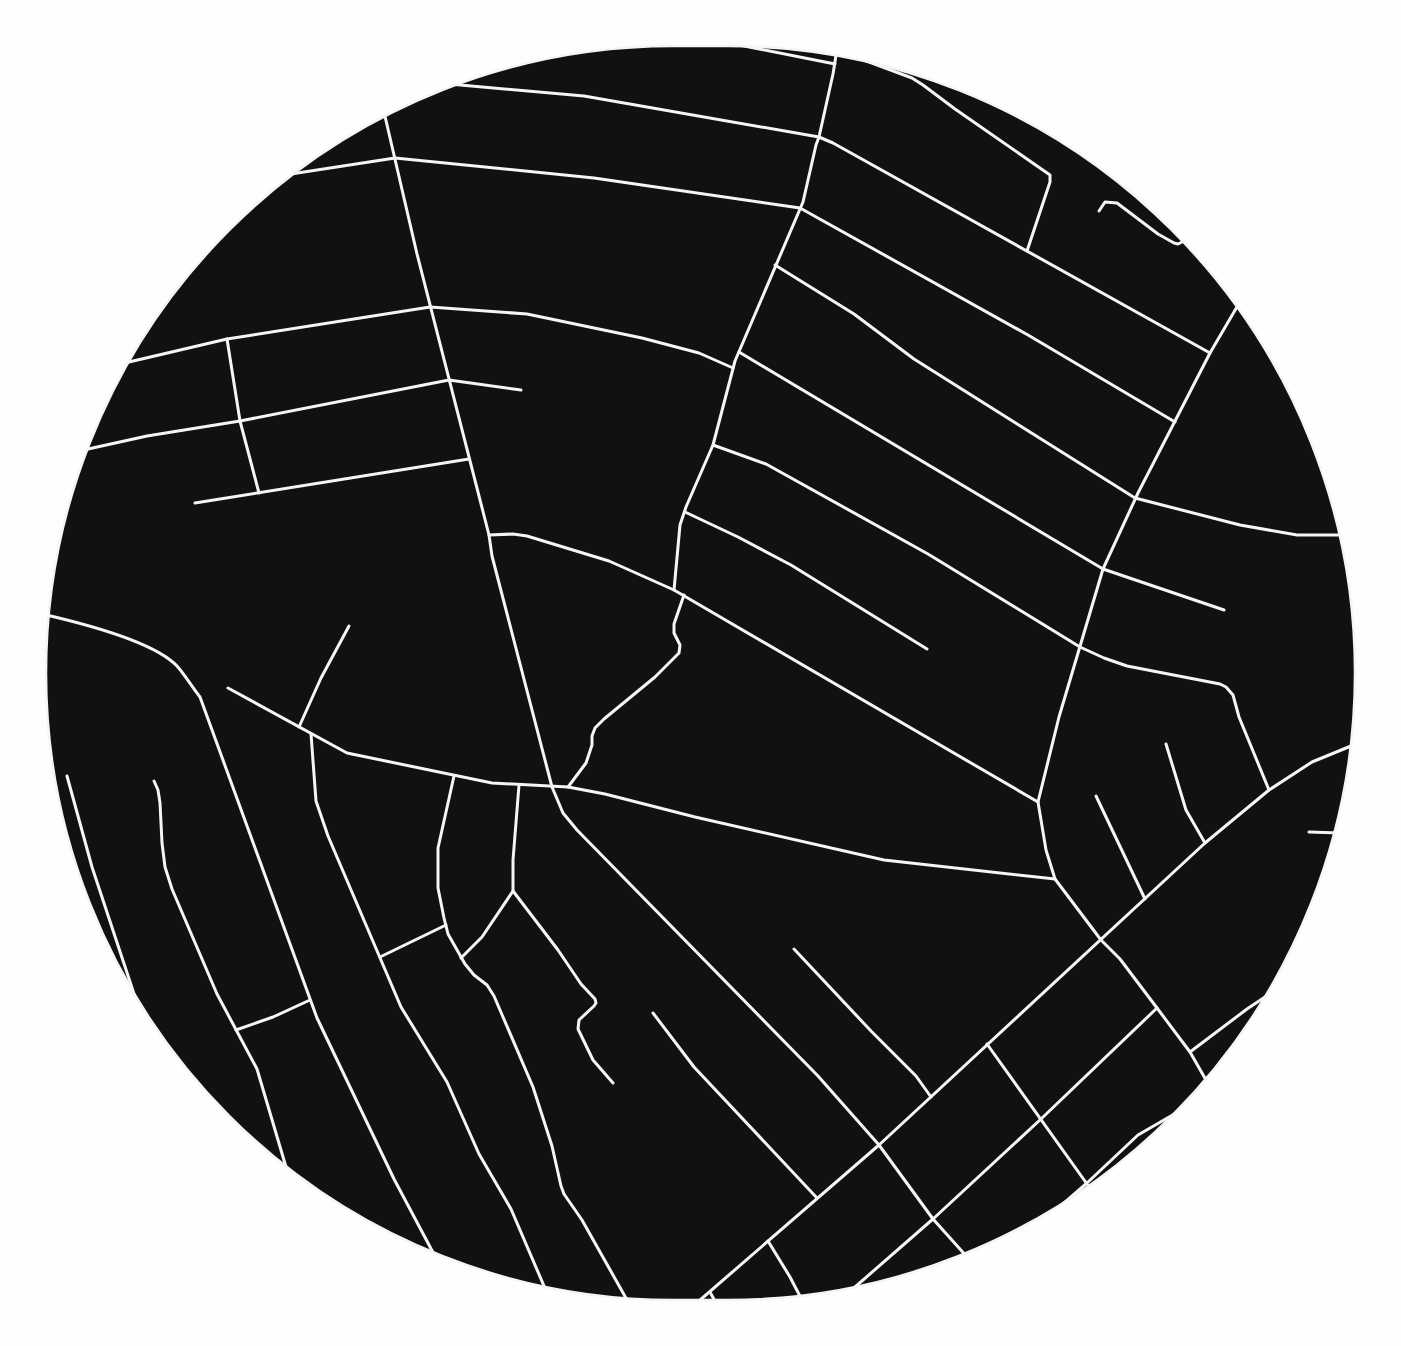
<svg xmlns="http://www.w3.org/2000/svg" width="1401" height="1346" font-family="'PT Sans',sans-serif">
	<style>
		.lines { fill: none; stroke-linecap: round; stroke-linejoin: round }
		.minor { stroke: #f5f5f5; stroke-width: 3 }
		.rim { fill: none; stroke: #f5f5f5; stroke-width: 2.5 }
	</style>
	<rect width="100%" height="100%" fill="#111"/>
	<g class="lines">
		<g class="minor">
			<polyline points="709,39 835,64"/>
			<polyline points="837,50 912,78 923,85 955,109 1050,175 1050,182 1027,251"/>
			<polyline points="438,83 584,96 819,137 833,74 837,49"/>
			<polyline points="384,112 417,254 489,535"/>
			<polyline points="278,176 395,158 594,178 800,208 1028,335 1175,422"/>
			<polyline points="1099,211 1105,202 1117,203 1158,234 1174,243 1178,244 1188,239"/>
			<polyline points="775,265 854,314 914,359 1135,498 1240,525 1297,535 1346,535"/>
			<polyline points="227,339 240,421 259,493"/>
			<polyline points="739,352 1103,569 1224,610"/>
			<polyline points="119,364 129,362 227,339 430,307 527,314 642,338 699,353 733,368"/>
			<polyline points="713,445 766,464 928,554 1080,647 1104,658 1127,666 1220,684 1226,687 1233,695 1239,717 1269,790"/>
			<polyline points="79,451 147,436 240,421 449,380 521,390"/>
			<polyline points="195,503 469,459"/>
			<polyline points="685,512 738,537 791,565 927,649"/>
			<polyline points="674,590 680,525 686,507 713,445 735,361 803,202 816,145 819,137 833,143 1210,353"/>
			<path d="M42,614C77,622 153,641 177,666C185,675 192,687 200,697L317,1018L394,1179L437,1260"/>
			<polyline points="228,688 347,753 492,783 568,787 605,794 695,817 884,860 1055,879"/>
			<polyline points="299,727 321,678 349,626"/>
			<polyline points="311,734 316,801 328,836 401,1007 447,1082 479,1154 511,1209 547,1293"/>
			<polyline points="1166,744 1186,810 1205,843"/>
			<polyline points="67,776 92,867 142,1018"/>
			<polyline points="454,776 438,848 438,888 444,918 448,934 465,964 474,975 487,985 494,996 533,1087 552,1146 561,1186 564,1194 582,1220 631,1307"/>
			<polyline points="154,781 158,790 160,803 162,843 165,867 172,889 217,994 257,1069 286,1167 293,1181"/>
			<polyline points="519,785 513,860 513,891 558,950 581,984 595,999 596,1003 594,1006 579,1020 578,1029 593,1060 613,1083"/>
			<polyline points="568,787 586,763 592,745 592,736 595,728 604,719 655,677 679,653 680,645 674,633 674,624 684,595"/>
			<polyline points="1096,796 1145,899"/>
			<polyline points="1309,832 1340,833"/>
			<polyline points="794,949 871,1031 916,1076 931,1097"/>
			<polyline points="380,957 446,925"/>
			<polyline points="461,958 482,937 513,891"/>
			<polyline points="653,1013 694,1067 817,1198"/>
			<polyline points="236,1030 273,1017 310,1000"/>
			<polyline points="987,1044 1092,1191"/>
			<polyline points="1190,1052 1247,1009 1280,987"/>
			<polyline points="1210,1087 1190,1052 1157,1008 1120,959 1101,940 1055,879 1046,850 1038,802 1059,717 1103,569 1138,493 1210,353 1241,300"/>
			<polyline points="1040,1224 1087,1183 1138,1135 1195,1102"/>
			<polyline points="768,1241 790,1277 803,1302"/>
			<polyline points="968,1258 933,1219 879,1145 818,1076 577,830 563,813 552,787 492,556 489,535 513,534 527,536 609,561 674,590 1038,802"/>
			<polyline points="710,1292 718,1307"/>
			<polyline points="847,1294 933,1219 1041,1119 1157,1008"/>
			<polyline points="692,1307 879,1145 1205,843 1269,790 1312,762 1351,746 1358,745"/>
		</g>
	</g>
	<path d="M0 0H1401V1346H0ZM673 46H728A627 627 0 0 1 1355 673V673A627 627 0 0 1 728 1300H673A627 627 0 0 1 46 673V673A627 627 0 0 1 673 46Z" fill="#fefefe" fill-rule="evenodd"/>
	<path class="rim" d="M673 46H728A627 627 0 0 1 1355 673V673A627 627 0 0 1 728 1300H673A627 627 0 0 1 46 673V673A627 627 0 0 1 673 46Z"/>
</svg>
